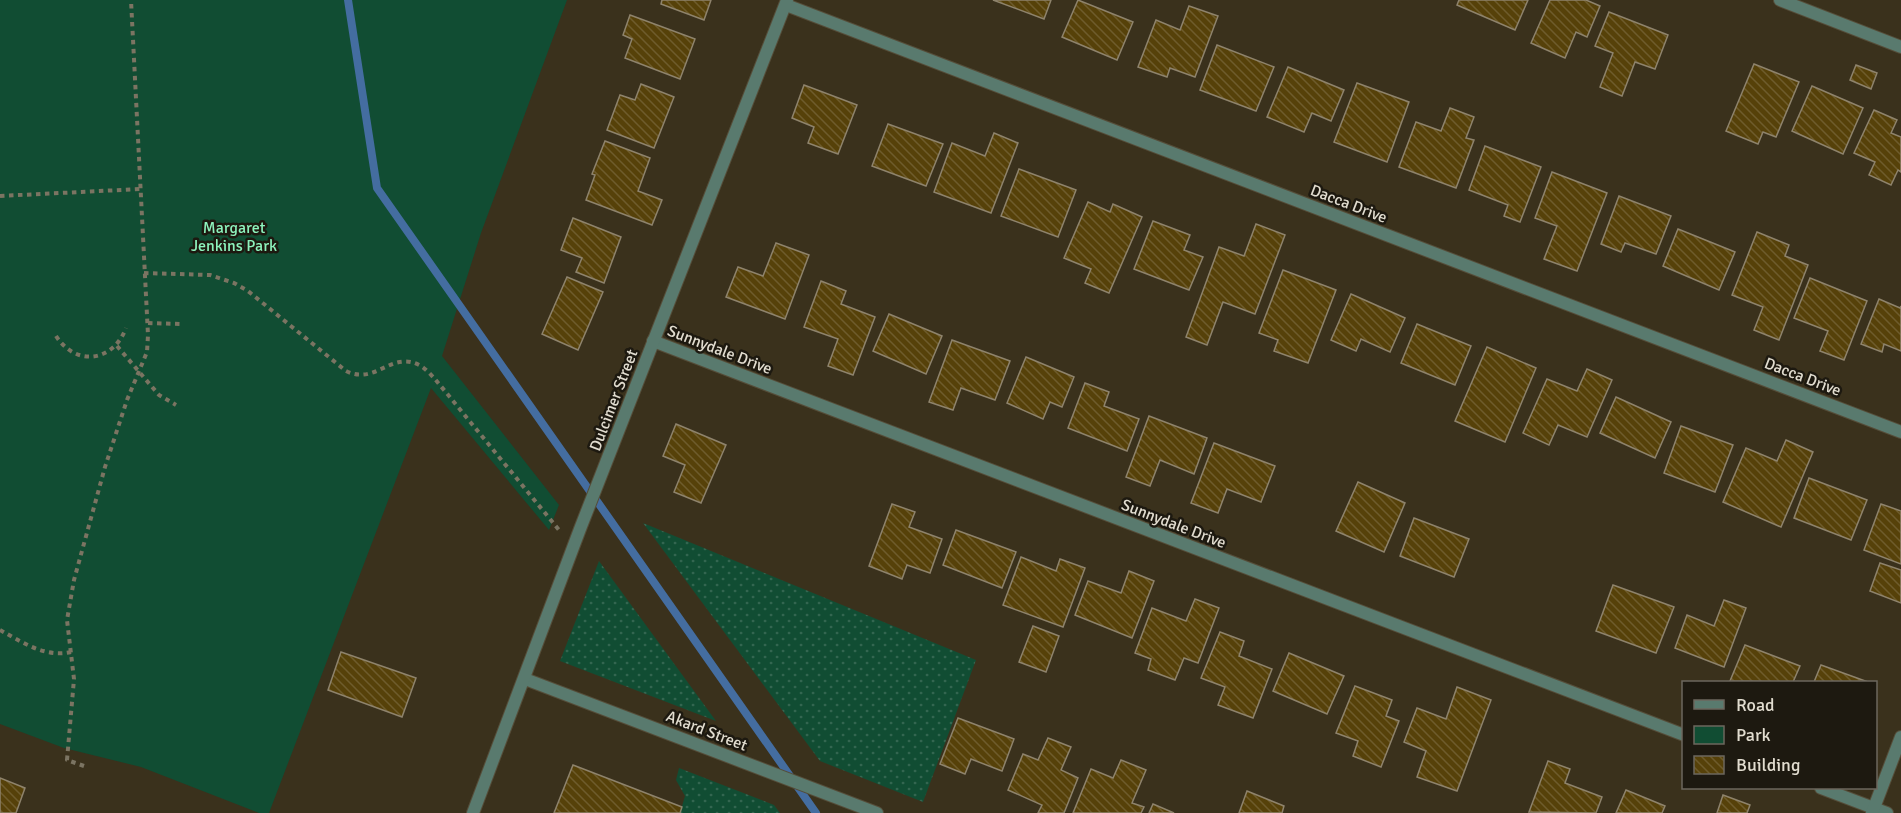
<svg xmlns="http://www.w3.org/2000/svg" width="1901" height="813" font-family="Signika,sans-serif">
	<style>
		.grass { fill: url(#grass-dots) }
		.green { fill: #114d33 }
		.lines { fill: none; stroke-linecap: round; stroke-linejoin: round }
		.stream { stroke: #446da0; stroke-width: 8 }
		.building { fill: url(#building-back-hatch); stroke: #8e836c; stroke-width: 1.5 }
		.minor-casing { stroke: #554d39; stroke-width: 14 }
		.path { stroke: #7b7462; stroke-width: 4; stroke-dasharray: 4.5 4.5; stroke-linecap: butt }
		.minor { stroke: #597a6e; stroke-width: 12 }
		.labels { text-anchor: middle; stroke-width: 5; stroke-linejoin: round; paint-order: stroke }
		.street-label { font-size: 16px; fill: #e2ddd0; stroke: #1d1910 }
		.park-label { font-size: 16px; fill: #8df3bd; stroke: #1d1910 }
	</style>
	<defs>
		<pattern id="grass-dots" width="8" height="8" patternUnits="userSpaceOnUse" patternTransform="scale(1.5)"><rect width="8" height="8" fill="#114d33"/><path d="M2 2h.1M6 6h.1" fill="none" stroke="#336650" stroke-width="1.8" stroke-linecap="round"/></pattern>
		<pattern id="building-back-hatch" width="6" height="6" patternUnits="userSpaceOnUse" patternTransform="scale(1.5)"><rect width="6" height="6" fill="#564109"/><path d="M-1 5l2 2M0 0l6 6M5-1l2 2" fill="none" stroke="#6e5c2c"/></pattern>
	</defs>
	<rect width="100%" height="100%" fill="#3a311c"/>
	<g class="grass">
		<polygon points="643,523 976,660 923,802 820,761"/>
		<polygon points="599,561 716,721 560,661"/>
		<polygon points="679,768 774,805 780,813 680,813 685,796 676,780"/>
	</g>
	<polygon class="green" points="0,0 567,0 481,233 442,356 559,505 549,530 431,388 269,813 259,813 141,767 64,748 0,724"/>
	<g class="lines">
		<polyline class="stream" points="348,0 377,188 816,813"/>
	</g>
	<g class="building">
		<polygon points="662,0 711,0 704,20 661,4"/>
		<polygon points="993,0 1051,0 1044,19"/>
		<polygon points="1078,0 1133,22 1117,60 1062,37"/>
		<polygon points="1459,0 1528,0 1515,30 1457,5"/>
		<polygon points="1550,0 1586,0 1600,6 1587,37 1576,32 1565,58 1531,43"/>
		<polygon points="1189,6 1218,16 1195,77 1170,68 1167,77 1138,67 1156,20 1180,30"/>
		<polygon points="1609,12 1668,35 1655,69 1635,62 1622,96 1600,87 1613,53 1595,46"/>
		<polygon points="630,15 695,39 680,79 625,58 632,39 623,35"/>
		<polygon points="1217,45 1274,67 1256,111 1200,90"/>
		<polygon points="1754,64 1799,82 1776,137 1763,132 1758,144 1726,131"/>
		<polygon points="1856,65 1877,73 1871,89 1850,80"/>
		<polygon points="1288,67 1344,90 1331,121 1312,113 1304,132 1267,117"/>
		<polygon points="1357,83 1409,102 1387,162 1334,142"/>
		<polygon points="641,84 674,97 654,148 607,130 620,95 635,100"/>
		<polygon points="804,85 857,105 838,154 808,143 814,127 792,118"/>
		<polygon points="1812,86 1863,108 1843,154 1792,131"/>
		<polygon points="1450,108 1474,117 1466,138 1474,140 1456,188 1399,167 1416,122 1441,131"/>
		<polygon points="1874,110 1897,120 1891,133 1901,137 1901,172 1898,170 1891,185 1869,175 1875,162 1854,153"/>
		<polygon points="888,124 943,144 926,186 872,166"/>
		<polygon points="994,133 1018,143 991,213 934,192 952,143 985,156"/>
		<polygon points="605,141 650,158 638,191 662,200 652,225 586,200 595,175 592,174"/>
		<polygon points="1485,146 1541,167 1520,222 1504,216 1508,205 1469,190"/>
		<polygon points="1019,169 1076,190 1058,237 1001,216"/>
		<polygon points="1552,172 1607,193 1577,271 1544,259 1557,226 1535,218"/>
		<polygon points="1619,196 1671,216 1656,254 1625,243 1621,252 1601,244"/>
		<polygon points="1088,202 1110,212 1113,204 1142,217 1109,293 1085,283 1091,269 1064,258"/>
		<polygon points="573,218 621,237 604,283 576,272 582,258 561,250"/>
		<polygon points="1153,221 1190,235 1184,250 1203,257 1189,290 1134,269"/>
		<polygon points="1256,224 1285,235 1255,314 1223,302 1207,345 1186,337 1219,247 1244,256"/>
		<polygon points="1678,229 1735,252 1719,290 1663,266"/>
		<polygon points="1757,232 1789,245 1785,256 1808,265 1779,340 1754,330 1763,307 1732,295"/>
		<polygon points="776,243 809,255 785,319 726,297 738,267 763,276"/>
		<polygon points="1283,270 1336,290 1308,363 1274,351 1278,340 1259,333"/>
		<polygon points="567,277 603,292 578,350 542,334"/>
		<polygon points="1810,278 1867,301 1844,360 1820,351 1828,331 1794,318"/>
		<polygon points="821,281 846,291 841,304 875,317 853,375 828,366 838,339 804,327"/>
		<polygon points="1351,294 1405,318 1390,352 1361,339 1356,351 1331,340"/>
		<polygon points="1879,299 1900,308 1901,306 1901,351 1884,344 1882,352 1861,344"/>
		<polygon points="889,314 942,336 926,374 873,351"/>
		<polygon points="1417,324 1471,346 1455,385 1401,363"/>
		<polygon points="952,340 1010,361 995,400 961,388 953,410 929,402"/>
		<polygon points="1487,347 1536,368 1505,442 1455,421"/>
		<polygon points="1026,357 1074,377 1062,407 1050,402 1043,419 1007,403"/>
		<polygon points="1587,369 1612,380 1587,437 1558,425 1549,445 1523,433 1547,379 1577,391"/>
		<polygon points="1085,383 1109,392 1104,406 1139,419 1127,451 1068,428"/>
		<polygon points="1616,397 1671,422 1655,458 1600,433"/>
		<polygon points="1149,416 1207,438 1194,474 1160,460 1150,486 1126,477"/>
		<polygon points="676,424 726,445 701,503 674,492 685,465 663,456"/>
		<polygon points="1681,426 1733,445 1715,492 1664,473"/>
		<polygon points="1786,440 1813,452 1781,527 1723,502 1746,448 1777,461"/>
		<polygon points="1214,443 1275,466 1261,502 1227,489 1218,513 1191,503"/>
		<polygon points="1809,478 1867,500 1851,540 1794,518"/>
		<polygon points="1358,482 1405,503 1384,552 1336,531"/>
		<polygon points="892,504 915,512 909,527 942,539 930,573 907,565 902,579 869,566"/>
		<polygon points="1881,504 1901,511 1901,564 1864,550"/>
		<polygon points="1414,518 1469,539 1454,577 1400,556"/>
		<polygon points="956,530 1016,552 1002,588 943,565"/>
		<polygon points="1021,557 1056,571 1060,559 1085,568 1063,627 1003,605"/>
		<polygon points="1880,563 1901,570 1901,603 1870,591"/>
		<polygon points="1129,571 1154,581 1132,638 1075,615 1088,581 1121,593"/>
		<polygon points="1613,585 1674,607 1656,653 1596,631"/>
		<polygon points="1195,599 1219,608 1198,663 1184,658 1175,680 1148,670 1151,659 1135,653 1152,608 1186,621"/>
		<polygon points="1724,600 1746,608 1724,667 1675,648 1687,615 1714,626"/>
		<polygon points="1033,626 1059,636 1046,672 1019,662"/>
		<polygon points="1220,632 1244,641 1239,656 1272,669 1253,718 1218,705 1225,687 1201,678"/>
		<polygon points="1745,645 1800,666 1793,682 1730,681"/>
		<polygon points="341,652 416,678 402,717 328,690"/>
		<polygon points="1289,653 1344,676 1327,714 1273,691"/>
		<polygon points="1821,665 1868,682 1814,682"/>
		<polygon points="1355,686 1392,700 1386,716 1399,721 1381,767 1353,756 1358,741 1336,733"/>
		<polygon points="1457,687 1491,700 1457,791 1417,777 1426,751 1404,742 1417,708 1446,719"/>
		<polygon points="958,718 1014,739 1002,771 971,759 965,774 940,764"/>
		<polygon points="1048,738 1071,747 1061,770 1078,778 1064,813 1038,813 1042,805 1008,790 1023,754 1038,760"/>
		<polygon points="1121,760 1146,770 1132,803 1144,807 1141,813 1073,813 1091,769 1113,778"/>
		<polygon points="1548,761 1570,769 1565,783 1602,797 1596,813 1529,812"/>
		<polygon points="573,765 682,807 680,813 554,813"/>
		<polygon points="0,778 25,788 16,813 0,813"/>
		<polygon points="1626,790 1665,806 1662,813 1616,813"/>
		<polygon points="1247,791 1284,806 1282,813 1239,813"/>
		<polygon points="1723,795 1750,805 1747,813 1717,813"/>
		<polygon points="1153,804 1174,813 1149,813"/>
	</g>
	<g class="lines">
		<defs>
			<g id="minor">
				<polyline points="1780,0 1901,47"/>
				<polyline points="786,5 1901,432"/>
				<polyline points="653,341 1684,735"/>
				<polyline points="525,679 877,813"/>
				<polyline points="1821,788 1887,813"/>
				<polyline points="473,813 580,529 787,0"/>
				<polyline points="1872,813 1901,737"/>
			</g>
		</defs>
		<use href="#minor" class="minor-casing"/>
		<g class="path">
			<polyline points="0,196 140,189"/>
			<path d="M144,273L210,275L234,283L248,291L346,371C376,386 392,349 421,366C426,369 431,375 435,379L559,530"/>
			<polyline points="148,323 180,324"/>
			<path d="M56,336C76,367 113,362 126,328"/>
			<polyline points="117,346 159,395 176,405"/>
			<path d="M0,630C22,642 45,658 71,652"/>
			<polyline points="84,766 67,760 74,679 67,620 74,580 105,467 127,400 147,352 148,335 131,0"/>
		</g>
		<use href="#minor" class="minor"/>
	</g>
	<g class="labels">
		<g class="street-label">
			<text transform="translate(1349 203) rotate(21)" y="6">Dacca Drive</text>
			<text transform="translate(720 349) rotate(21)" y="6">Sunnydale Drive</text>
			<text transform="translate(1803 376) rotate(21)" y="6">Dacca Drive</text>
			<text transform="translate(613 400) rotate(-69)" y="6">Dulcimer Street</text>
			<text transform="translate(1174 523) rotate(21)" y="6">Sunnydale Drive</text>
			<text transform="translate(707 730) rotate(21)" y="6">Akard Street</text>
		</g>
		<g class="park-label">
			<text x="234" y="233">Margaret<tspan x="234" dy="18">Jenkins Park</tspan></text>
		</g>
	</g>
	<rect x="1682" y="681" width="195" height="108" fill="#1d1910" stroke="#6c675d" stroke-width="1.5"/>
	<rect x="1694" y="700" width="30" height="9" fill="#597a6e" stroke="#6c675d" stroke-width="1.5"/>
	<text x="1736" y="711" font-size="18" fill="#e2ddd0">Road</text>
	<rect x="1694" y="726" width="30" height="18" fill="#114d33" stroke="#6c675d" stroke-width="1.5"/>
	<text x="1736" y="741" font-size="18" fill="#e2ddd0">Park</text>
	<rect x="1694" y="756" width="30" height="18" fill="url(#building-back-hatch)" stroke="#6c675d" stroke-width="1.5"/>
	<text x="1736" y="771" font-size="18" fill="#e2ddd0">Building</text>
</svg>
